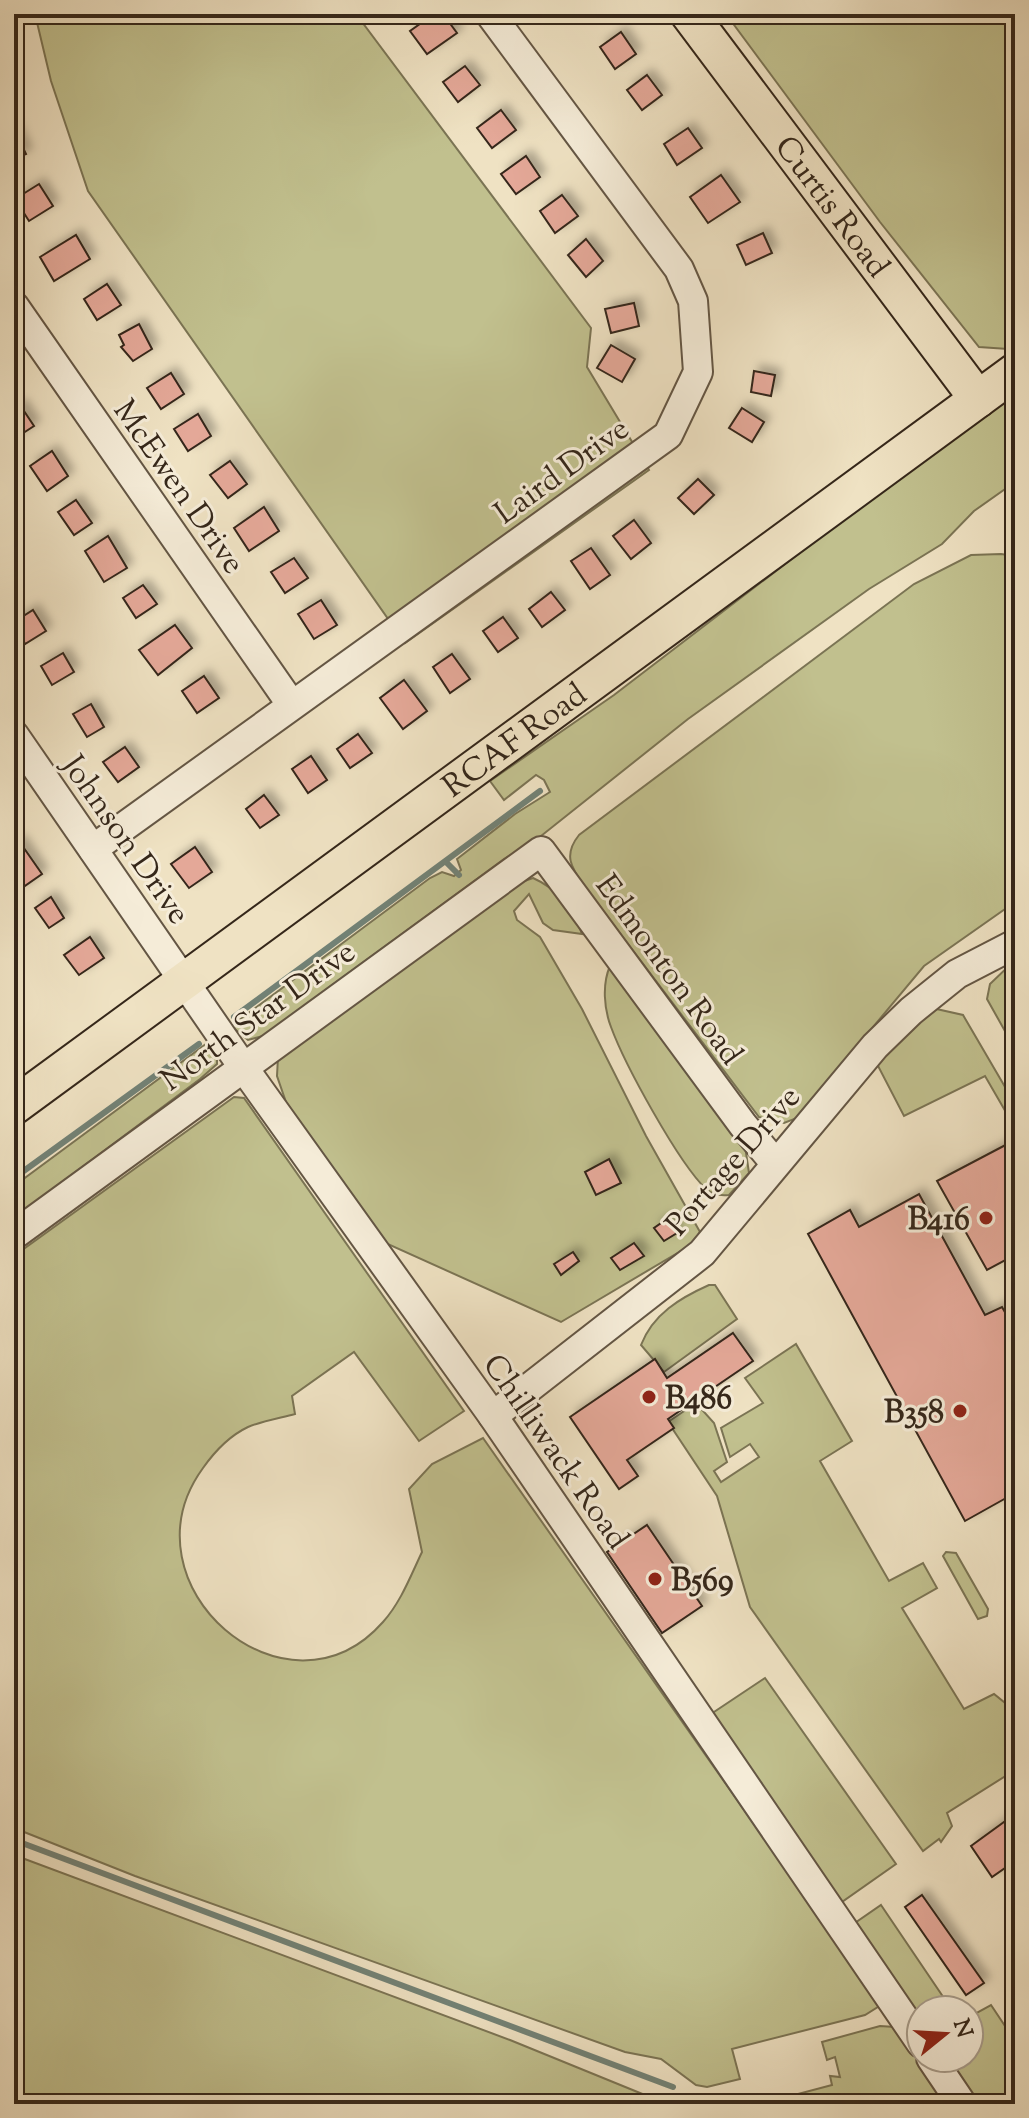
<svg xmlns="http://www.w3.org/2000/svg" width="1029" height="2118" font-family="'Sorts Mill Goudy',serif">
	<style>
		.green { fill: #c1c08e; stroke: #7b7454; stroke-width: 2 }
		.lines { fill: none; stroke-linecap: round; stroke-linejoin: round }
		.stream { stroke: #728276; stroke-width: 6 }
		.building { fill: #e4a898; stroke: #35271a; stroke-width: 2; filter: url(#shadow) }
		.minor-casing { stroke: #645644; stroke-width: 32 }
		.major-casing { stroke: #35271a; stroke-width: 40 }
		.minor { stroke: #f5ecd8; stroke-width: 28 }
		.major { stroke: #efe2c3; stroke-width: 36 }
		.poi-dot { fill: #8f2418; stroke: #f5ecd8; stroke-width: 3 }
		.labels { text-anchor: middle; stroke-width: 6; stroke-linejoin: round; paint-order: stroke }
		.street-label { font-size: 32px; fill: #35271a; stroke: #f5ecd8 }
		.poi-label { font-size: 32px; font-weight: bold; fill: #35271a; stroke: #f5ecd8; text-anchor: end }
	</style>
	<defs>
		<filter id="shadow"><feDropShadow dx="6" dy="-6" stdDeviation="4" flood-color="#0004"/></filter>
	</defs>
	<rect width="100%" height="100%" fill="#efe2c3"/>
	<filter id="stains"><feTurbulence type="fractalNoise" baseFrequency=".0025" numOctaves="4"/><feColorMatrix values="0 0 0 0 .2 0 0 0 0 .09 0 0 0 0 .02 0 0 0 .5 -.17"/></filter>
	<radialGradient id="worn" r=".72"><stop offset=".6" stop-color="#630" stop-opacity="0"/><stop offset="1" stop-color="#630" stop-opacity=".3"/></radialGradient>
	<g class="green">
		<polygon points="35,14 356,14 591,328 587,367 649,470 405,643 88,191 51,81"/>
		<polygon points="726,14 1015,14 1015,345 1008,349 979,347 880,222"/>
		<polygon points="1015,395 1015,482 974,511 942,544 869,589 688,719 536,840 504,859 263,1036 248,1040 231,1026 430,878 442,872 454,876 461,870 457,859 515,814 550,792 544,780 536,775 504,800 490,781 614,695 849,515"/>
		<path d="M1001,554L1015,556V902L924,966L797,1118L784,1123L759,1117L584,886C571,867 563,855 579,835L914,584L971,555Z"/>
		<path d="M533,878C558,889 573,908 582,934L553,930L543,923L529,894L514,911L517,920L540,937L582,1009L646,1136L700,1232L691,1245L561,1322L381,1241L287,1105L277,1076L278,1057L516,884Z"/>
		<polygon points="1015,960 1015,1049 987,999 990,984"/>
		<path d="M610,966L745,1146L749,1173L729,1195C720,1196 713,1195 706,1189C678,1162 625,1065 611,1027C604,1009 602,984 610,966Z"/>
		<polygon points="932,1008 963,1015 1015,1104 1015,1117 1012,1112 1007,1114 985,1076 904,1116 877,1064"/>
		<polygon points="210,1041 217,1053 217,1064 200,1079 14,1218 14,1186"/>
		<path d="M234,1097L244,1098L464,1411L419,1441L354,1352L292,1396L295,1414C280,1418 262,1421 248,1427C229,1436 215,1451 203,1468C118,1585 287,1731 383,1622C401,1602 411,1575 422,1552L409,1489L432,1464L483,1438L881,2005L865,2015L732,2049L740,2079L707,2087L696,2085L661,2059L625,2052L135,1876L14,1828V1256Z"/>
		<path d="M709,1285H715L737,1319L664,1372L641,1345C653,1314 680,1298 709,1285Z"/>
		<polygon points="796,1344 852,1441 820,1461 889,1581 923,1563 937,1588 902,1608 964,1709 994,1694 1015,1711 1015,1770 947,1813 952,1826 941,1842 939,1839 923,1851 750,1607 717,1496 668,1422 696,1403 714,1423 727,1462 714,1471 721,1482 759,1457 750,1444 730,1457 721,1428 763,1403 745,1378"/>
		<polygon points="946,1552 956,1553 988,1609 987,1616 978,1619 943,1556"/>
		<polygon points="765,1678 896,1864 839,1904 708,1716"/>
		<polygon points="14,1855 510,2040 667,2104 14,2104"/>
		<polygon points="881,1905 952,2010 921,2010 921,2026 852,1925"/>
		<polygon points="991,2005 1015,2041 1015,2104 975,2104 943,2058 969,2058 969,2017"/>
		<polygon points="880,2026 895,2027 949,2104 760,2104 832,2085 830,2076 840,2077 835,2057 827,2060 822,2042"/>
	</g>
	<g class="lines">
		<g class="stream">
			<polyline points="446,862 459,875"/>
			<polyline points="234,1017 540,791"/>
			<polyline points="14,1178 199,1044"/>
			<polyline points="14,1840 673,2087"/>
		</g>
	</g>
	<g class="building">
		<polygon points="434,14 443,14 457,33 427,54 410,31"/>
		<polygon points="621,32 636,54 615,69 600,47"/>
		<polygon points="465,66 480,85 458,102 443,82"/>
		<polygon points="647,75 662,95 642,110 627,90"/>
		<polygon points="501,110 516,130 492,148 477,128"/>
		<polygon points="688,128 702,148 677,165 664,144"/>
		<polygon points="14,129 26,154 14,159"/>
		<polygon points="526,156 540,177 516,194 501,174"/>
		<polygon points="721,175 740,202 708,223 690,197"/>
		<polygon points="39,184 53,206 29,221 15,199"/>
		<polygon points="562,195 578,216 555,233 540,211"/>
		<polygon points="763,233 772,253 746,265 737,245"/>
		<polygon points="76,235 90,259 54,281 40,257"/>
		<polygon points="586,239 603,261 586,277 568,255"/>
		<polygon points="107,284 121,305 97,320 84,299"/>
		<polygon points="634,303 639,326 611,333 605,309"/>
		<polygon points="139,324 152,349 133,361 121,347 124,345 119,335"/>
		<polygon points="611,345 635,359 622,382 597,368"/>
		<polygon points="754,371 775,375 771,396 751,392"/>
		<polygon points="171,373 184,394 161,409 147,388"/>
		<polygon points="20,405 34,426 14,439 14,409"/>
		<polygon points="742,408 764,422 752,442 729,428"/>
		<polygon points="198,414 211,436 188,451 174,429"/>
		<polygon points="52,451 68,476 47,491 30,466"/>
		<polygon points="230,461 247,484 228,498 210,475"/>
		<polygon points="698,479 714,495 694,514 678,498"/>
		<polygon points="76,500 92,523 74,535 58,512"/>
		<polygon points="264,507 279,531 249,551 234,528"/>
		<polygon points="634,520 651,543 631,559 613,536"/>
		<polygon points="108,536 127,568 104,582 85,551"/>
		<polygon points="591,548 610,575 590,589 571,561"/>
		<polygon points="294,558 308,578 285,593 271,572"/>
		<polygon points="143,585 157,604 136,618 123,598"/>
		<polygon points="551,592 565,610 542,627 529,609"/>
		<polygon points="321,600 337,625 314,639 298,614"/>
		<polygon points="33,610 46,631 25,644 14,622"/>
		<polygon points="503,617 518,638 498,652 483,631"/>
		<polygon points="175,625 192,648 158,675 139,650"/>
		<polygon points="63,653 74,672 52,685 41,666"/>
		<polygon points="452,654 470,679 450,693 433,667"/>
		<polygon points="204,676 219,698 197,713 182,691"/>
		<polygon points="404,680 427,711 403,729 380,698"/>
		<polygon points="91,704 104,727 87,737 73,714"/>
		<polygon points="358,734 372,753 350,768 337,749"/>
		<polygon points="125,747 139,767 118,782 103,762"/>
		<polygon points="311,756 327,780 308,793 292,769"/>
		<polygon points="264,795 279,815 260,828 246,809"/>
		<polygon points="19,841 42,874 19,890 14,883 14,844"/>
		<polygon points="195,847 212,872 189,888 171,864"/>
		<polygon points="51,897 64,918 49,928 35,908"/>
		<polygon points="90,937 104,958 79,975 64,955"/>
		<polygon points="1015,1140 1015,1255 987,1270 937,1181"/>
		<polygon points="609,1159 621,1183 596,1195 585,1172"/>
		<polygon points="919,1194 985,1315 1002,1307 1015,1330 1015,1493 965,1521 808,1234 850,1210 859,1227"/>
		<polygon points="667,1219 677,1233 664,1241 654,1228"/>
		<polygon points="634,1243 644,1256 620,1270 611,1258"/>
		<polygon points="573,1252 579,1261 561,1275 554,1264"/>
		<polygon points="733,1333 753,1361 668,1419 674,1428 627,1460 638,1476 619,1489 570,1417 655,1359 667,1378"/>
		<polygon points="647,1525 702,1606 662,1633 607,1552"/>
		<polygon points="1015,1814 1015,1861 992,1877 971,1846"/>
		<polygon points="922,1895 984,1983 966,1995 905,1907"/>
	</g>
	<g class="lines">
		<defs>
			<g id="minor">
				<polyline points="14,306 291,704"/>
				<polyline points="14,735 243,1067 493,1416 921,2043"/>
				<polyline points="93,849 668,435 698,372 693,301 679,269 490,14"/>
				<polyline points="14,1235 541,851 743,1125 775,1163"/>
				<polyline points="493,1416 702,1253 875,1046 911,1011 957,974 1015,944"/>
				<polyline points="931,2058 962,2104"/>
			</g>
			<g id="major">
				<path id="s1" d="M689,14L978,399"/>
				<path id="s2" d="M14,1106L1015,372"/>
			</g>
		</defs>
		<use href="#minor" class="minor-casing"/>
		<use href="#major" class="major-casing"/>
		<use href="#minor" class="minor"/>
		<use href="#major" class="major"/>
	</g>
	<g class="poi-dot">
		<circle cx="986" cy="1218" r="8"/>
		<circle cx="649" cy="1397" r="8"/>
		<circle cx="960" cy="1411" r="8"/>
		<circle cx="655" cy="1579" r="8"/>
	</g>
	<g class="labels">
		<g class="street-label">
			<text dy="11" stroke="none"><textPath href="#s1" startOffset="240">Curtis Road</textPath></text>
			<text transform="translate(561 470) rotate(-36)" y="11">Laird Drive</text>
			<text transform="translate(180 486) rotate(55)" y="11">McEwen Drive</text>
			<text dy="11" stroke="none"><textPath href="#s2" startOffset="620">RCAF Road</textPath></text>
			<text transform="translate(127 839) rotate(55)" y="11">Johnson Drive</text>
			<text transform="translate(670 969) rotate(54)" y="11">Edmonton Road</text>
			<text transform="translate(257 1015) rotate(-36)" y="11">North Star Drive</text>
			<text transform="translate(732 1160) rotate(-49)" y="11">Portage Drive</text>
			<text transform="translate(557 1451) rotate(55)" y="11">Chilliwack Road</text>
		</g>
		<g class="poi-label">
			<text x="970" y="1229">B416</text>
			<text x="665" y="1408" text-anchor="start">B486</text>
			<text x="944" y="1422">B358</text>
			<text x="671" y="1590" text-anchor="start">B569</text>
		</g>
	</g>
	<rect width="1029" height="2118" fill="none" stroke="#efe2c3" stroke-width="48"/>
	<rect x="16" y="16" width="997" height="2086" fill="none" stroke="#35271a" stroke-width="4"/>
	<rect x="24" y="24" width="981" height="2070" fill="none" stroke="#35271a" stroke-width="2"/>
	<g transform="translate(945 2034) rotate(72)"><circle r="38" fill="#f5ecd8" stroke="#a89d8c" stroke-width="2"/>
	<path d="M0-6L14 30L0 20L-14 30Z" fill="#8f2418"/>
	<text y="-12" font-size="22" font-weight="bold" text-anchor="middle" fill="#35271a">N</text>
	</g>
	<rect width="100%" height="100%" filter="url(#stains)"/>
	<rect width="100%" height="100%" fill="url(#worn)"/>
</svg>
